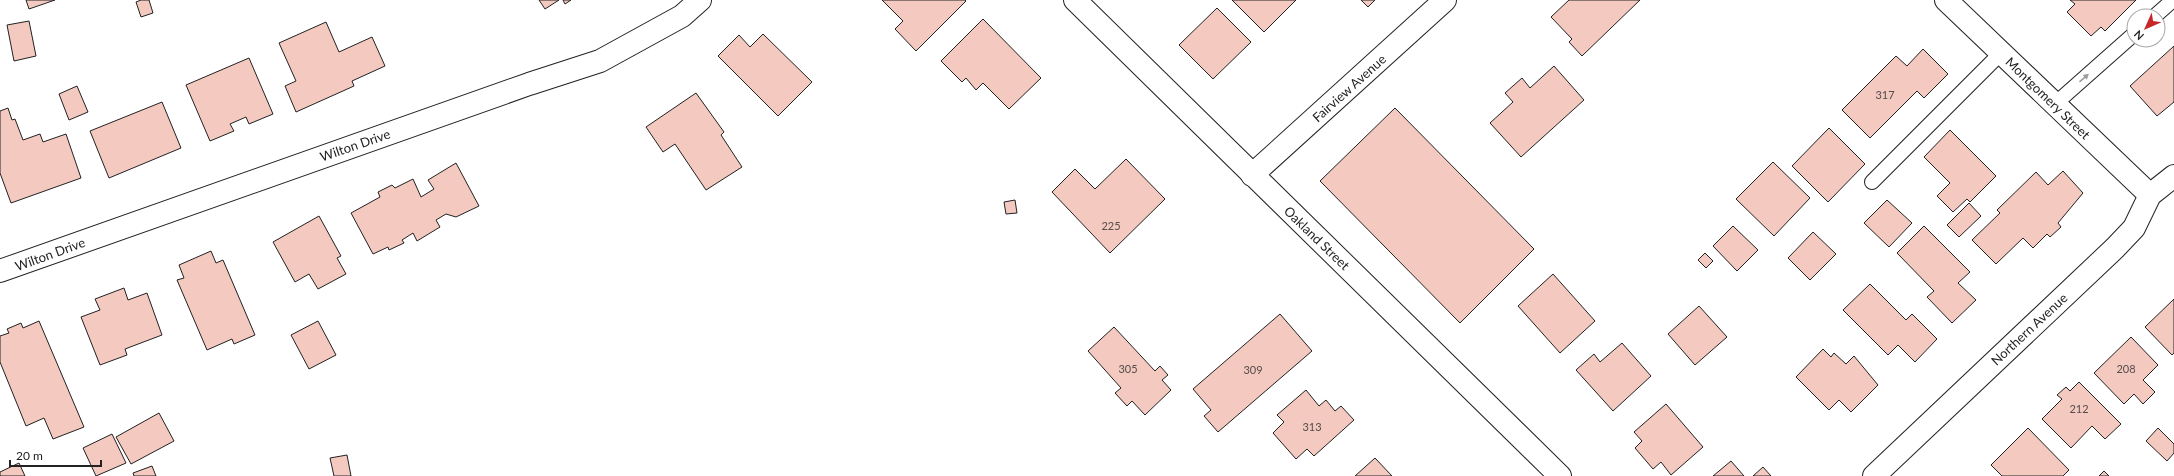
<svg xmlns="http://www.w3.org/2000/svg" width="2174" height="476" font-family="Lato,sans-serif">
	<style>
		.building { fill: #f3c9c0; stroke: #222 }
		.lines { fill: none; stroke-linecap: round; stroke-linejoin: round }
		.service-casing { stroke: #222; stroke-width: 16 }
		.minor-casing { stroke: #222; stroke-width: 24 }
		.service { stroke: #fff; stroke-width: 14 }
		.minor { stroke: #fff; stroke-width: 22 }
		.oneway { fill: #9c9c9c }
		.labels { text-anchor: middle; stroke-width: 3; stroke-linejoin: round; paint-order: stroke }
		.number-label { font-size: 11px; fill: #564c4a }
		.street-label { font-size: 13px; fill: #222; stroke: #fff }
	</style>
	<rect width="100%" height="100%" fill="#fff"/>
	<g class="building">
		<polygon points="26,0 55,0 29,9"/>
		<polygon points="141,0 149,0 153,13 141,17 136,2"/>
		<polygon points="539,0 559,0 545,9"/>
		<polygon points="563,0 571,0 565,4"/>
		<polygon points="882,0 965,0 966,1 916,51 895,29 903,21"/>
		<polygon points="1232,0 1296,0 1264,32"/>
		<polygon points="1361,0 1375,0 1368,7"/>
		<polygon points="1569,0 1640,0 1582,56 1569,42 1572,39 1551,17"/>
		<polygon points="2070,0 2136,0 2105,31 2101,27 2091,36 2067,12 2075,4"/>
		<polygon points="1217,8 1251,42 1213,79 1179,45"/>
		<polygon points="983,19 1041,78 1009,109 983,83 976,90 966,78 962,82 941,61"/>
		<polygon points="29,21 36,56 14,61 7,25"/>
		<polygon points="326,22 339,52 372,37 385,66 352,81 354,86 296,112 285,86 296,81 279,43"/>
		<polygon points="763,34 812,82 778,116 718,56 739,35 750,47"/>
		<polygon points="2174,46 2174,102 2157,116 2130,86"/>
		<polygon points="1923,49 1948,74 1924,98 1917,91 1870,138 1842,110 1896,56 1907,66"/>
		<polygon points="249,58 273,114 249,124 246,117 230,124 234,131 210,141 186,85"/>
		<polygon points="1554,66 1584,100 1521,157 1490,123 1513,102 1505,93 1522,78 1530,88"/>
		<polygon points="77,86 88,112 69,120 59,94"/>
		<polygon points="696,93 724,132 721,135 742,167 706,190 675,144 663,152 646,127"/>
		<polygon points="162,102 181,148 109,178 90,131"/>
		<polygon points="8,108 12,120 15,119 23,140 40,134 43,142 66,134 81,178 11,203 0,173 0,111"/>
		<polygon points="1395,108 1534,249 1460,323 1320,181"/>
		<polygon points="1829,128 1865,164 1828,202 1792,166"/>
		<polygon points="1950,130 1996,176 1970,202 1967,199 1953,212 1937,196 1950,183 1924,157"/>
		<polygon points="1126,159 1165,199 1110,253 1052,192 1075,169 1095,189"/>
		<polygon points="1773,162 1810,198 1774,236 1736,199"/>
		<polygon points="456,163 479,206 456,217 446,214 436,220 440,227 417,241 413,233 402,240 404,243 389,250 388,247 373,254 351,213 380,197 378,192 392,185 395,188 413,179 421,197 434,189 428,180"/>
		<polygon points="2063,171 2083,193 2058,223 2061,227 2050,237 2047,234 2033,248 2023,238 1996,264 1972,240 2000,213 1997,210 2036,172 2048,185"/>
		<polygon points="1015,200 1017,213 1006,214 1004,202"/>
		<polygon points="1887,200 1912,223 1889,247 1864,223"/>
		<polygon points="1969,203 1981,216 1959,237 1947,225"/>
		<polygon points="319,216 341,256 337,258 346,274 318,289 309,274 295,282 273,242"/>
		<polygon points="1733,226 1758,250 1737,271 1713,246"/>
		<polygon points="1924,226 1970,272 1958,283 1976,300 1952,323 1927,297 1934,291 1897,253"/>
		<polygon points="1813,232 1836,254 1810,280 1788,258"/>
		<polygon points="211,251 216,263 223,260 255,335 234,344 232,339 207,350 177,280 184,278 179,265"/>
		<polygon points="1705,253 1713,261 1706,268 1698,260"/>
		<polygon points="1553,274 1595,321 1560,353 1518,306"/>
		<polygon points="1870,284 1906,320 1912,314 1937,339 1915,362 1898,345 1888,355 1843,310"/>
		<polygon points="124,288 128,300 147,293 162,335 125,349 127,355 100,365 81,317 100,310 95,299"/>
		<polygon points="2174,299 2174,353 2172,355 2145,327"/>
		<polygon points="1699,306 1727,337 1695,365 1668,334"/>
		<polygon points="1280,314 1312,351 1218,432 1204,416 1211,410 1193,389"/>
		<polygon points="39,321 84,427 53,439 44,418 26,426 0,362 0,336 9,333 7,329 21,323 23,328"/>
		<polygon points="318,321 336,355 309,369 291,335"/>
		<polygon points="1114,327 1155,371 1160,366 1168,375 1162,380 1171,390 1145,415 1132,401 1127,406 1115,393 1121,388 1088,351"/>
		<polygon points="2131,337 2158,365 2143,380 2155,392 2143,404 2134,394 2124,404 2094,373"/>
		<polygon points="1622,343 1651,376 1613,411 1576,370 1594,354 1600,362"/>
		<polygon points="1823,349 1831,357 1834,353 1846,364 1854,356 1878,385 1851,412 1839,400 1829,410 1796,377"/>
		<polygon points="2079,382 2121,424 2105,439 2092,426 2071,448 2042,419 2062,399 2057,395 2066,387 2070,391"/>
		<polygon points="1306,390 1319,406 1326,400 1335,411 1341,406 1354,420 1314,456 1307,449 1296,459 1273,433 1284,422 1277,415"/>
		<polygon points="1666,404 1703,447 1671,475 1661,462 1653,469 1635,448 1642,441 1634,432"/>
		<polygon points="159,413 174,441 131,464 116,437"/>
		<polygon points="2028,428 2069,470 2063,476 2002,476 1991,465"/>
		<polygon points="2158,428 2174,444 2174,453 2167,461 2146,441"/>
		<polygon points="112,434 126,463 96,476 83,448"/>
		<polygon points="347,455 351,476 334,476 330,458"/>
		<polygon points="1375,458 1392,476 1355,476"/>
		<polygon points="1731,461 1744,476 1713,476"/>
		<polygon points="19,463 25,476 0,476 0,472"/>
		<polygon points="152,466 156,476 134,476 133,473"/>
		<polygon points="1763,467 1771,476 1753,476"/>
		<polygon points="2104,471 2109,476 2099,476"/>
	</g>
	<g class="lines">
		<defs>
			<g id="service">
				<polyline points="2155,16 2173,0"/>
				<polyline points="2055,104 2134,34"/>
				<polyline points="1872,182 2001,53"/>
			</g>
			<g id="minor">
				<polyline points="1075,0 1560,476"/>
				<polyline points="1946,0 2150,195"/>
				<polyline points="1252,175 1445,0"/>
				<polyline points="0,271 529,84 600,61 682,16 700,0"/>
				<polyline points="1874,476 2115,248 2134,228 2150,195 2174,176"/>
			</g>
		</defs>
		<use href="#service" class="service-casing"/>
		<use href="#minor" class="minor-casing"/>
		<use href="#service" class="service"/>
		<use href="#minor" class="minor"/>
	</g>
	<defs><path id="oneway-solid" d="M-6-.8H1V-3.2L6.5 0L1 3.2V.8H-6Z"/></defs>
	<use class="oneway" href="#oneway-solid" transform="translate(2084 78) rotate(-41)"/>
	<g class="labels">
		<g class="number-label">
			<text x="1885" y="99">317</text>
			<text x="1111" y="230">225</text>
			<text x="1128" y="373">305</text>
			<text x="2126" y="373">208</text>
			<text x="1253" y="374">309</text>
			<text x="2079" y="413">212</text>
			<text x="1312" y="431">313</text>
		</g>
		<g class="street-label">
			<text transform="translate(1349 88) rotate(-42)" y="5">Fairview Avenue</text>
			<text transform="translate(2048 98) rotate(44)" y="5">Montgomery Street</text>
			<text transform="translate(355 145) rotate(-19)" y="5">Wilton Drive</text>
			<text transform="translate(1317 238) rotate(44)" y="5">Oakland Street</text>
			<text transform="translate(50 254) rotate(-20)" y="5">Wilton Drive</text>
			<text transform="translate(2029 329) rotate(-43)" y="5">Northern Avenue</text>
		</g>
	</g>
	<g transform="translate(2146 28) rotate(225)"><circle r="19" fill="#ffffff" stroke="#a7a7a7"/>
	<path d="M0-3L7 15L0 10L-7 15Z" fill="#c62828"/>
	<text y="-6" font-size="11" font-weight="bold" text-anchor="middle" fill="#222222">N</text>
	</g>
	<path d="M10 460v6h91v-6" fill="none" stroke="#222222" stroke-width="2"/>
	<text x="16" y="460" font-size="12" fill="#222222" stroke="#ffffff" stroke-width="3" paint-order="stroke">20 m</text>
</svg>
